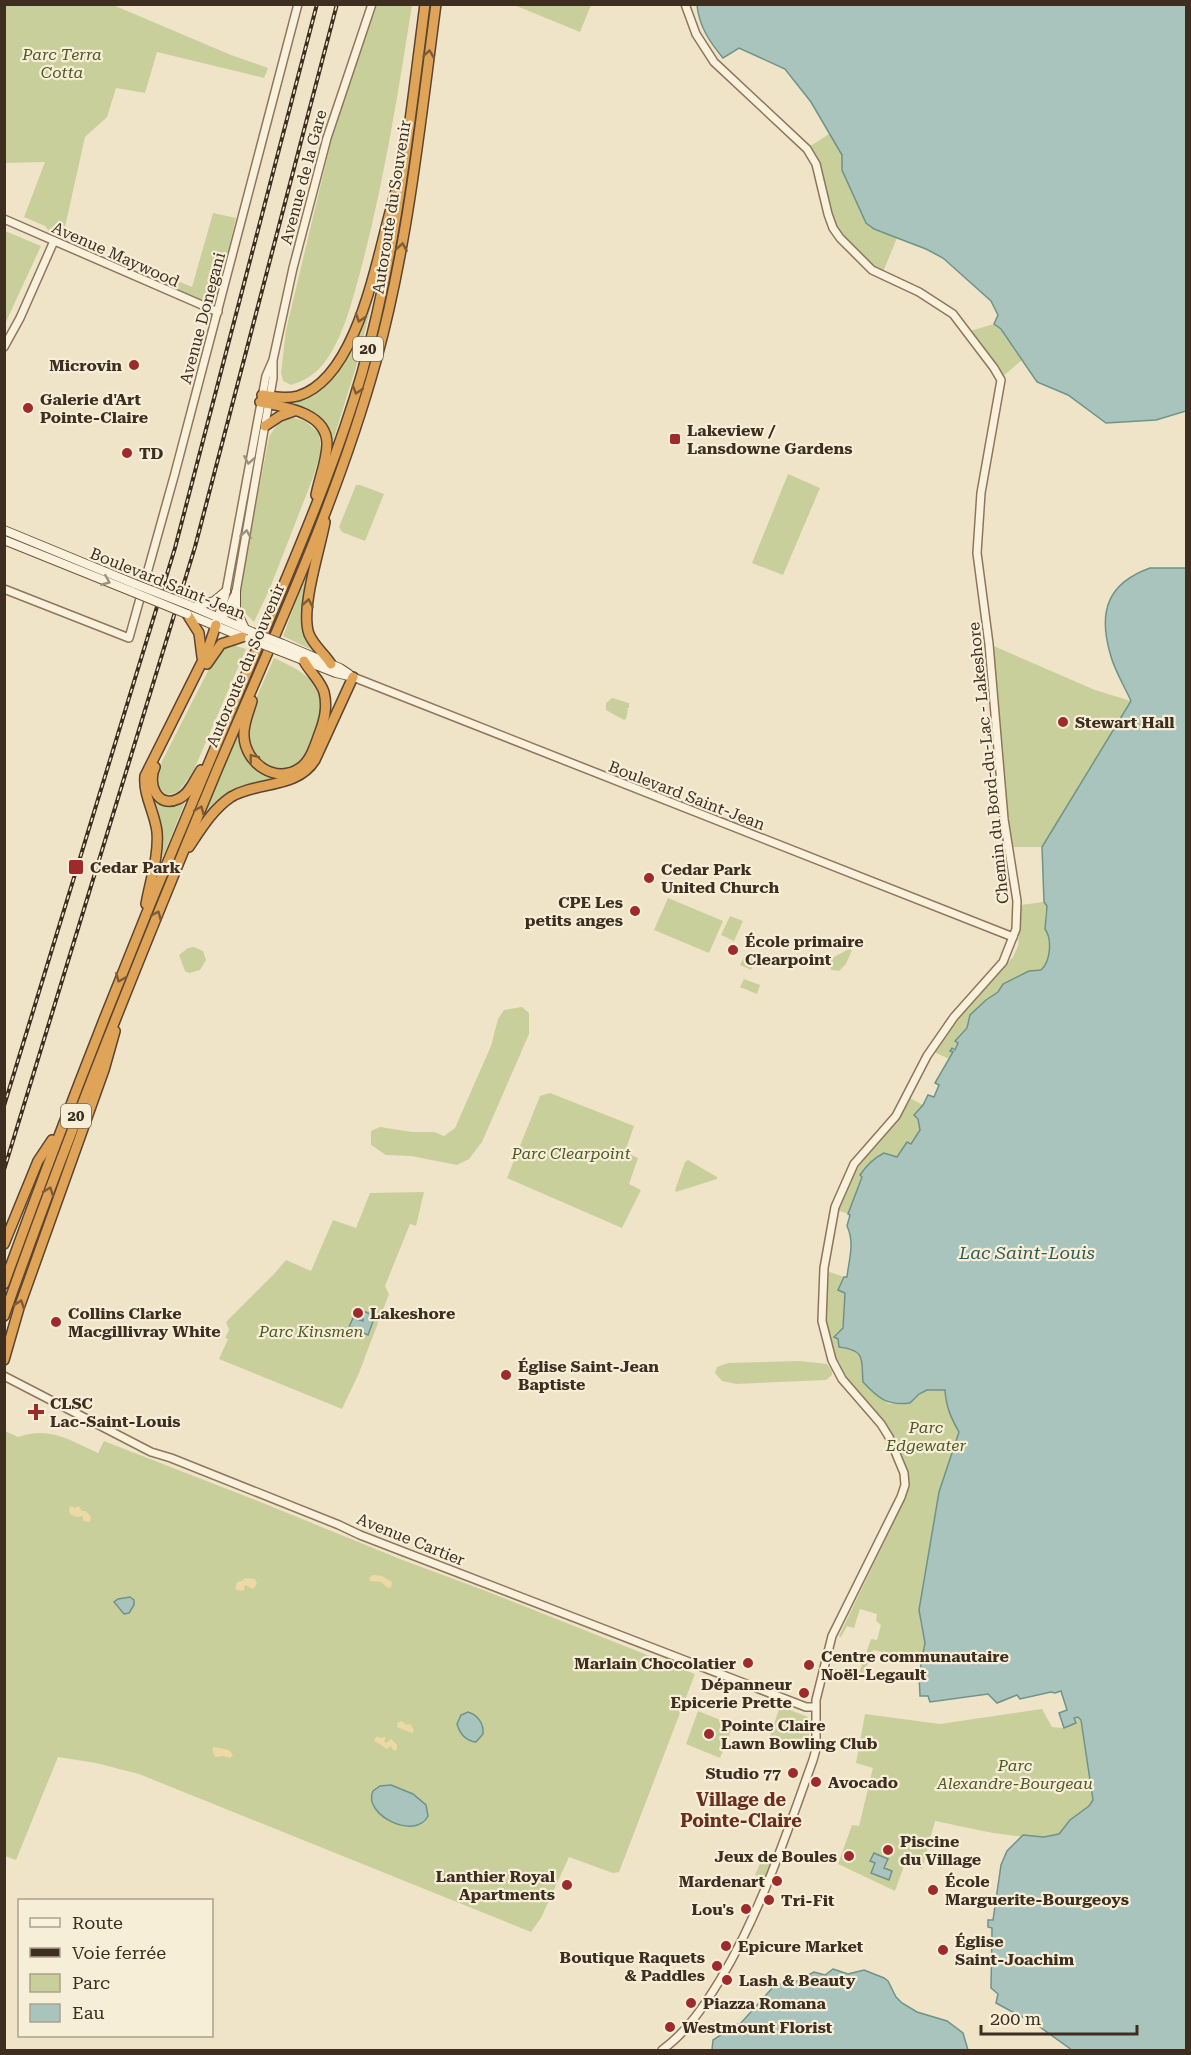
<svg xmlns="http://www.w3.org/2000/svg" width="1191" height="2055" font-family="'Roboto Serif',serif">
	<style>
		.green { fill: #c9cf9b }
		.sand { fill: #ecd9a5 }
		.water { fill: #a9c4bc; stroke: #6f938a; stroke-width: 1.5 }
		.lines { fill: none; stroke-linecap: round; stroke-linejoin: round }
		.tertiary-casing { stroke: #8d765c; stroke-width: 10 }
		.secondary-casing { stroke: #6f573f; stroke-width: 10 }
		.motorway-casing { stroke: #5b4430; stroke-width: 12 }
		.tertiary { stroke: #faf1dc; stroke-width: 7 }
		.secondary { stroke: #faf1dc; stroke-width: 8 }
		.motorway { stroke: #e0a458; stroke-width: 9 }
		.rail-casing { stroke: #3d2e20; stroke-width: 4 }
		.rail { stroke: #f7eed8; stroke-width: 1.5; stroke-dasharray: 4.5; stroke-linecap: butt }
		.secondary-bridge-casing { stroke: #6f573f; stroke-width: 10; stroke-linecap: butt }
		.secondary-bridge { stroke: #faf1dc; stroke-width: 8 }
		.oneway { stroke: #7e5d36 }
		.oneway2 { stroke: #9c907e }
		.poi-dot { fill: #9e2a2b; stroke: #f7eed8; stroke-width: 2 }
		.labels { text-anchor: middle; stroke-width: 4.5; stroke-linejoin: round; paint-order: stroke }
		.shield { fill: #f7eed8; stroke: #756857; stroke-width: 1.5 }
		.shield-label { font-size: 15px; font-weight: bold; fill: #3d2e20 }
		.park-label { font-size: 16px; font-style: italic; fill: #4d5a26; stroke: #f7eed8 }
		.street-label { font-size: 16px; fill: #3d2e20; stroke: #f7eed8 }
		.poi-label { font-size: 16px; font-weight: bold; fill: #3d2e20; stroke: #f7eed8; text-anchor: start }
		.water-label { font-size: 18px; font-style: italic; fill: #2f5d5a; stroke: #f7eed8 }
		.neighbourhood-label { font-size: 18px; font-weight: bold; fill: #6b2e1e; stroke: #f7eed8 }
	</style>
	<rect width="100%" height="100%" fill="#f0e4c8"/>
	<g class="green">
		<polygon points="4,5 113,5 231,55 268,68 264,78 157,52 145,93 116,88 107,117 85,137 63,236 51,234 45,226 24,217 45,162 5,163"/>
		<path d="M377,5H412C398,94 384,182 361,269C353,298 343,339 324,363C316,374 304,381 291,385L283,381L281,373L286,330L335,125Z"/>
		<polygon points="514,5 591,4 591,5 580,32"/>
		<path d="M829,134L842,155V170L874,230L897,238L883,272C857,258 833,230 827,200C823,181 822,164 809,147Z"/>
		<polygon points="213,213 236,218 217,297 215,301 209,305 163,285 161,281 163,275 192,287"/>
		<polygon points="5,231 41,246 5,324"/>
		<polygon points="376,271 380,271 356,367 333,441 330,441 329,433 280,401 333,373"/>
		<polygon points="994,324 1001,329 1022,360 1002,377 970,331"/>
		<path d="M294,418L305,421L319,433L321,451L314,475L270,588L254,622L242,610L239,592L269,437C276,425 280,420 294,418Z"/>
		<polygon points="788,474 820,488 783,575 752,563"/>
		<polygon points="356,485 360,485 384,494 365,541 342,532 339,527"/>
		<path d="M309,566L312,567C304,599 293,624 316,652L283,636Z"/>
		<polygon points="230,644 246,649 193,772 178,792 167,795 158,789 156,773 213,661 223,647"/>
		<polygon points="989,644 1095,690 1131,701 1042,847 1008,847"/>
		<path d="M274,658C316,677 332,691 312,738C308,747 305,761 297,766C268,783 243,750 248,723C252,704 266,677 274,658Z"/>
		<polygon points="612,698 629,703 629,708 626,708 628,709 626,719 624,720 606,710 606,703"/>
		<polygon points="236,736 240,736 246,757 272,776 272,781 208,813 205,811"/>
		<polygon points="188,795 160,864 158,865 151,799 154,796 162,802"/>
		<polygon points="668,898 723,921 709,953 654,930"/>
		<path d="M1043,902L1047,903V906C1039,926 1060,953 1041,970L1029,971L1003,984L998,992L986,1000L970,1015L967,1028L955,1041L959,1043L949,1059L934,1052L970,1003L1013,957L1018,946L1021,905Z"/>
		<polygon points="730,916 743,921 734,941 721,935"/>
		<polygon points="194,947 203,951 206,960 200,970 189,973 185,971 179,955 188,948"/>
		<polygon points="849,949 852,950 846,964 839,971 831,970 829,963 834,957"/>
		<polygon points="745,954 755,959 751,970 740,965"/>
		<polygon points="744,979 760,985 757,994 740,987"/>
		<polygon points="522,1007 529,1013 529,1034 482,1142 469,1159 457,1165 411,1156 386,1155 371,1145 371,1131 380,1127 412,1132 434,1132 444,1136 455,1128 491,1046 498,1019 504,1010"/>
		<polygon points="550,1093 634,1126 625,1152 638,1158 629,1184 641,1190 622,1228 507,1178 540,1096"/>
		<path d="M910,1098L923,1105L918,1109L920,1130L910,1144L907,1143L897,1157C880,1151 870,1160 861,1175L862,1176L848,1214L837,1210L860,1161L895,1123Z"/>
		<polygon points="688,1160 717,1177 717,1179 676,1192 675,1190 685,1162"/>
		<polygon points="424,1192 416,1226 410,1224 385,1286 389,1294 359,1373 342,1409 219,1359 228,1339 225,1338 229,1330 226,1322 274,1274 286,1260 311,1271 333,1220 356,1228 370,1193"/>
		<path d="M827,1271L844,1277L841,1286L845,1293L843,1328L836,1334L839,1347C867,1351 860,1361 863,1383L889,1404L910,1403C920,1392 930,1387 945,1390C945,1407 951,1418 959,1432L939,1492L920,1620L925,1643L921,1660L873,1650L862,1678L858,1676L871,1639L877,1640L881,1625L876,1621L877,1614L860,1609L854,1628L847,1626L841,1637L839,1636L906,1497L909,1475L889,1430L844,1377L832,1352L824,1309Z"/>
		<polygon points="800,1361 827,1364 832,1371 832,1375 826,1380 736,1384 722,1381 715,1373 717,1367 728,1363"/>
		<path d="M5,1431L18,1437C50,1426 69,1440 98,1453L104,1441L258,1501L400,1559L486,1591L695,1674L619,1872L613,1873L569,1857L541,1918L531,1932L139,1774L96,1763L58,1757L16,1860L5,1856Z"/>
		<polygon points="780,1706 808,1717 809,1735 807,1750 770,1736"/>
		<path d="M1042,1709L1052,1727L1064,1728L1075,1724L1074,1718L1078,1717L1081,1720L1093,1800L1089,1806L1070,1820L1059,1834C1030,1844 966,1827 935,1821L922,1869L907,1858L895,1891L838,1864L852,1825L859,1826L873,1768L856,1763L865,1714L940,1724Z"/>
		<polygon points="698,1711 733,1725 720,1758 686,1744"/>
		<polygon points="763,1856 776,1862 768,1880 755,1875"/>
	</g>
	<g class="sand">
		<polygon points="71,1506 75,1508 79,1506 82,1511 86,1511 91,1517 90,1522 83,1521 83,1516 77,1517 70,1514 69,1509"/>
		<polygon points="373,1575 382,1576 392,1582 391,1587 388,1588 381,1582 370,1581 369,1578"/>
		<polygon points="245,1578 255,1579 257,1584 253,1589 245,1585 244,1590 241,1591 235,1589 237,1582 242,1581"/>
		<polygon points="402,1721 406,1725 410,1724 414,1730 412,1733 397,1727 397,1723"/>
		<path d="M377,1736L380,1738L386,1737L384,1741L386,1743L391,1739L397,1745V1749L394,1751L391,1746L387,1749C382,1746 379,1743 374,1741Z"/>
		<polygon points="214,1747 229,1750 233,1755 230,1758 223,1756 215,1757 212,1749"/>
	</g>
	<g class="water">
		<path d="M697,5H1186V411L1156,420L1106,423L1068,395L1037,382L1001,329L994,324L998,315L991,301L943,258L926,249L874,229L866,223L842,170V155L811,102L785,69L739,48L723,58C709,41 699,26 697,5Z"/>
		<path d="M1150,568H1186V2050H1072L1037,2025L996,2003L998,1994L991,1988L992,1928L988,1927V1920H993L1001,1865L1007,1851L1023,1835L1044,1837L1059,1834L1070,1820L1089,1806L1093,1800L1081,1720L1078,1717L1074,1718L1076,1723L1064,1728L1059,1713L1067,1710L1061,1691L1055,1693L1051,1692L1020,1699L1017,1695L997,1703L988,1694L930,1702L928,1696H920L919,1675L925,1643L919,1610L939,1492L959,1432C951,1418 946,1407 945,1390H927L919,1394L910,1403C887,1406 878,1398 863,1382C861,1361 867,1350 839,1347L838,1339L834,1337L843,1328L845,1293L838,1290L844,1277H847C849,1259 855,1243 847,1226L850,1215L848,1214L862,1177L860,1175C866,1166 874,1158 884,1153L897,1157L907,1142L911,1144L920,1130L918,1119L914,1115L923,1105L928,1095L934,1097L939,1085L935,1083L953,1052L950,1051L952,1048L955,1050L958,1043L955,1041L967,1028L970,1015L986,1000L998,992L1003,984L1029,971L1041,970C1051,961 1052,939 1045,929L1047,906L1044,902L1042,847L1131,701C1124,685 1114,670 1110,653C1098,611 1108,583 1150,568Z"/>
		<polygon points="361,1310 375,1316 368,1335 349,1327 353,1318 363,1321 363,1319 358,1317"/>
		<polygon points="130,1597 134,1600 134,1605 129,1613 124,1614 114,1602 118,1599"/>
		<path d="M468,1712C478,1715 484,1724 483,1734L476,1742C466,1741 460,1734 457,1724L461,1715Z"/>
		<path d="M391,1785L413,1794L426,1805L428,1816C416,1841 362,1815 373,1791L380,1786Z"/>
		<polygon points="874,1853 888,1859 884,1868 892,1871 889,1880 871,1873 875,1863 870,1861"/>
		<polygon points="833,1969 848,1974 864,1970 884,1978 888,1981 896,1997 902,2003 917,2012 947,2021 963,2033 968,2050 712,2050 713,2040 721,2035 728,2026 740,2024 775,1985 795,1982 814,1972 825,1975"/>
	</g>
	<g class="lines">
		<defs>
			<g id="tertiary">
				<polyline points="4,219 218,312"/>
				<polyline points="4,347 20,318 54,241"/>
				<polyline points="4,589 129,638 175,473 298,4"/>
				<polyline points="216,622 225,597 266,376 273,360 293,268 327,138 372,4"/>
				<polyline points="218,622 225,614 236,592 273,378 273,362"/>
				<polyline points="353,677 1013,937"/>
				<polyline points="4,1376 151,1452 171,1458 339,1525 360,1535 806,1707 815,1707"/>
				<path d="M662,2050C687,2032 704,2006 720,1980C761,1912 786,1835 813,1760L816,1749V1700L832,1636L901,1497L905,1485L904,1473L889,1437L881,1424L842,1379L832,1360L822,1321L824,1268L835,1207L854,1164L896,1116L927,1056L954,1017L1003,962L1016,929L1017,901L1004,819L989,644L977,553L981,493L1001,380L994,368L953,314L919,292L872,270L840,238L833,228L828,214L816,164L807,149L714,62L696,34L685,4"/>
			</g>
			<g id="secondary">
				<polyline points="4,530 135,584"/>
				<polyline points="4,540 133,592"/>
				<polyline points="236,592 236,610 245,629"/>
				<polyline points="189,605 252,632"/>
				<polyline points="195,607 214,601 226,591"/>
				<polyline points="187,614 243,637"/>
				<polyline points="283,644 340,668 349,674"/>
				<polyline points="280,651 336,673 353,677"/>
			</g>
			<g id="motorway">
				<path d="M262,395C273,397 286,399 298,396C361,377 378,246 396,191"/>
				<path d="M260,402C284,407 327,412 327,444C327,460 319,479 316,495"/>
				<polyline points="265,426 280,416 294,411"/>
				<path d="M325,522C320,550 300,609 309,634C314,646 324,653 331,664"/>
				<polyline points="187,614 199,633 202,657"/>
				<polyline points="207,664 221,644 242,637"/>
				<path d="M252,701C249,712 243,724 244,736C245,763 276,785 300,768C310,761 314,748 318,737C324,722 328,708 324,692C320,680 310,672 304,661"/>
				<path d="M155,767C147,783 157,809 178,799C189,795 195,779 201,770"/>
				<path d="M189,847C201,829 213,809 231,797C258,781 297,789 315,760L353,677"/>
				<path d="M146,904C150,881 159,856 157,832C155,813 143,795 145,776L207,652L216,625"/>
				<polyline points="4,1244 38,1161 52,1140"/>
				<path d="M4,1284C66,1113 132,945 203,777C228,717 254,656 279,596C310,522 340,449 362,373C396,252 409,128 425,4"/>
				<path d="M4,1316C69,1131 142,951 217,770C274,636 337,502 376,361C408,245 420,124 436,4"/>
				<polyline points="4,1360 19,1308 104,1070 115,1031"/>
			</g>
		</defs>
		<use href="#tertiary" class="tertiary-casing"/>
		<use href="#secondary" class="secondary-casing"/>
		<use href="#motorway" class="motorway-casing"/>
		<use href="#tertiary" class="tertiary"/>
		<use href="#secondary" class="secondary"/>
		<use href="#motorway" class="motorway"/>
		<defs>
			<g id="rail">
				<polyline points="4,1106 175,548 317,4"/>
				<polyline points="4,1170 195,547 337,4"/>
			</g>
		</defs>
		<use href="#rail" class="rail-casing"/>
		<use href="#rail" class="rail"/>
		<defs>
			<g id="secondary-bridge">
				<polyline points="135,584 189,605"/>
				<polyline points="133,592 187,614"/>
				<polyline points="252,632 283,644"/>
				<polyline points="249,639 280,651"/>
			</g>
		</defs>
		<use href="#secondary-bridge" class="secondary-bridge-casing"/>
		<use href="#secondary-bridge" class="secondary-bridge"/>
	</g>
	<defs><path id="oneway-chevron" d="M-2-3.5L2.5 0L-2 3.5" fill="none" stroke-width="1.6" stroke-linecap="round" stroke-linejoin="round" transform="scale(1.5)"/></defs>
	<g class="oneway">
		<use href="#oneway-chevron" transform="translate(429 54) rotate(-82)"/>
		<use href="#oneway-chevron" transform="translate(402 247) rotate(-80)"/>
		<use href="#oneway-chevron" transform="translate(360 318) rotate(108)"/>
		<use href="#oneway-chevron" transform="translate(357 390) rotate(107)"/>
		<use href="#oneway-chevron" transform="translate(308 603) rotate(-80)"/>
		<use href="#oneway-chevron" transform="translate(253 758) rotate(-128)"/>
		<use href="#oneway-chevron" transform="translate(200 810) rotate(-67)"/>
		<use href="#oneway-chevron" transform="translate(157 915) rotate(-67)"/>
		<use href="#oneway-chevron" transform="translate(120 978) rotate(112)"/>
		<use href="#oneway-chevron" transform="translate(49 1191) rotate(-70)"/>
		<use href="#oneway-chevron" transform="translate(20 1304) rotate(-71)"/>
	</g>
	<g class="oneway2">
		<use href="#oneway-chevron" transform="translate(249 460) rotate(100)"/>
		<use href="#oneway-chevron" transform="translate(246 534) rotate(-80)"/>
		<use href="#oneway-chevron" transform="translate(106 581) rotate(23)"/>
	</g>
	<g class="poi-dot">
		<circle cx="134" cy="365" r="6"/>
		<circle cx="28" cy="408" r="6"/>
		<rect x="669" y="433" width="12" height="12" rx="3"/>
		<circle cx="127" cy="453" r="6"/>
		<circle cx="1063" cy="722" r="6"/>
		<rect x="68" y="859" width="16" height="16" rx="3"/>
		<circle cx="649" cy="878" r="6"/>
		<circle cx="635" cy="911" r="6"/>
		<circle cx="733" cy="950" r="6"/>
		<circle cx="358" cy="1313" r="6"/>
		<circle cx="56" cy="1322" r="6"/>
		<circle cx="506" cy="1375" r="6"/>
		<path d="M33 1403h6v6h6v6h-6v6h-6v-6h-6v-6h6z"/>
		<circle cx="748" cy="1663" r="6"/>
		<circle cx="809" cy="1665" r="6"/>
		<circle cx="804" cy="1693" r="6"/>
		<circle cx="709" cy="1734" r="6"/>
		<circle cx="793" cy="1773" r="6"/>
		<circle cx="816" cy="1782" r="6"/>
		<circle cx="888" cy="1850" r="6"/>
		<circle cx="849" cy="1856" r="6"/>
		<circle cx="777" cy="1881" r="6"/>
		<circle cx="567" cy="1885" r="6"/>
		<circle cx="933" cy="1890" r="6"/>
		<circle cx="769" cy="1900" r="6"/>
		<circle cx="746" cy="1909" r="6"/>
		<circle cx="726" cy="1946" r="6"/>
		<circle cx="943" cy="1950" r="6"/>
		<circle cx="717" cy="1966" r="6"/>
		<circle cx="727" cy="1980" r="6"/>
		<circle cx="691" cy="2003" r="6"/>
		<circle cx="670" cy="2027" r="6"/>
	</g>
	<g class="labels">
		<g class="shield">
			<rect x="353" y="337" width="30" height="24" rx="4.5"/>
			<rect x="61" y="1104" width="30" height="24" rx="4.5"/>
		</g>
		<g class="shield-label">
			<text x="368" y="354">20</text>
			<text x="76" y="1121">20</text>
		</g>
		<g class="park-label">
			<text x="62" y="60">Parc Terra<tspan x="62" dy="18">Cotta</tspan></text>
			<text x="571" y="1159">Parc Clearpoint</text>
			<text x="311" y="1337">Parc Kinsmen</text>
			<text x="926" y="1433">Parc<tspan x="926" dy="18">Edgewater</tspan></text>
			<text x="1015" y="1771">Parc<tspan x="1015" dy="18">Alexandre-Bourgeau</tspan></text>
		</g>
		<g class="street-label">
			<text transform="translate(303 177) rotate(-75)" y="6">Avenue de la Gare</text>
			<text transform="translate(391 207) rotate(-81)" y="6">Autoroute du Souvenir</text>
			<text transform="translate(116 254) rotate(24)" y="6">Avenue Maywood</text>
			<text transform="translate(202 318) rotate(-75)" y="6">Avenue Donegani</text>
			<text transform="translate(168 583) rotate(22)" y="6">Boulevard Saint-Jean</text>
			<text transform="translate(245 665) rotate(-67)" y="6">Autoroute du Souvenir</text>
			<text transform="translate(988 763) rotate(-96)" y="6">Chemin du Bord-du-Lac - Lakeshore</text>
			<text transform="translate(687 795) rotate(21)" y="6">Boulevard Saint-Jean</text>
			<text transform="translate(411 1539) rotate(22)" y="6">Avenue Cartier</text>
		</g>
		<g class="poi-label">
			<text x="122" y="371" text-anchor="end">Microvin</text>
			<text x="40" y="405">Galerie d'Art<tspan x="40" dy="18">Pointe-Claire</tspan></text>
			<text x="687" y="436">Lakeview /<tspan x="687" dy="18">Lansdowne Gardens</tspan></text>
			<text x="139" y="459">TD</text>
			<text x="1075" y="728">Stewart Hall</text>
			<text x="90" y="873">Cedar Park</text>
			<text x="661" y="875">Cedar Park<tspan x="661" dy="18">United Church</tspan></text>
			<text x="623" y="908" text-anchor="end">CPE Les<tspan x="623" dy="18">petits anges</tspan></text>
			<text x="745" y="947">École primaire<tspan x="745" dy="18">Clearpoint</tspan></text>
			<text x="68" y="1319">Collins Clarke<tspan x="68" dy="18">Macgillivray White</tspan></text>
			<text x="370" y="1319">Lakeshore</text>
			<text x="518" y="1372">Église Saint-Jean<tspan x="518" dy="18">Baptiste</tspan></text>
			<text x="50" y="1409">CLSC<tspan x="50" dy="18">Lac-Saint-Louis</tspan></text>
			<text x="821" y="1662">Centre communautaire<tspan x="821" dy="18">Noël-Legault</tspan></text>
			<text x="736" y="1669" text-anchor="end">Marlain Chocolatier</text>
			<text x="792" y="1690" text-anchor="end">Dépanneur<tspan x="792" dy="18">Epicerie Prette</tspan></text>
			<text x="721" y="1731">Pointe Claire<tspan x="721" dy="18">Lawn Bowling Club</tspan></text>
			<text x="781" y="1779" text-anchor="end">Studio 77</text>
			<text x="828" y="1788">Avocado</text>
			<text x="900" y="1847">Piscine<tspan x="900" dy="18">du Village</tspan></text>
			<text x="837" y="1862" text-anchor="end">Jeux de Boules</text>
			<text x="555" y="1882" text-anchor="end">Lanthier Royal<tspan x="555" dy="18">Apartments</tspan></text>
			<text x="765" y="1887" text-anchor="end">Mardenart</text>
			<text x="945" y="1887">École<tspan x="945" dy="18">Marguerite-Bourgeoys</tspan></text>
			<text x="781" y="1906">Tri-Fit</text>
			<text x="734" y="1915" text-anchor="end">Lou's</text>
			<text x="955" y="1947">Église<tspan x="955" dy="18">Saint-Joachim</tspan></text>
			<text x="738" y="1952">Epicure Market</text>
			<text x="705" y="1963" text-anchor="end">Boutique Raquets<tspan x="705" dy="18">&amp; Paddles</tspan></text>
			<text x="739" y="1986">Lash &amp; Beauty</text>
			<text x="703" y="2009">Piazza Romana</text>
			<text x="682" y="2033">Westmount Florist</text>
		</g>
		<g class="water-label">
			<text x="1027" y="1259">Lac Saint-Louis</text>
		</g>
		<g class="neighbourhood-label">
			<text x="741" y="1806">Village de<tspan x="741" dy="21">Pointe-Claire</tspan></text>
		</g>
	</g>
	<rect width="1191" height="2055" fill="none" stroke="#3d2e20" stroke-width="12"/>
	<rect x="18" y="1899" width="195" height="138" fill="#f7eed8" stroke="#ada18e" stroke-width="1.5"/>
	<rect x="30" y="1918" width="30" height="9" fill="#faf1dc" stroke="#ada18e" stroke-width="1.5"/>
	<text x="72" y="1929" font-size="18" fill="#3d2e20">Route</text>
	<rect x="30" y="1948" width="30" height="9" fill="#3d2e20" stroke="#ada18e" stroke-width="1.5"/>
	<text x="72" y="1959" font-size="18" fill="#3d2e20">Voie ferrée</text>
	<rect x="30" y="1974" width="30" height="18" fill="#c9cf9b" stroke="#ada18e" stroke-width="1.5"/>
	<text x="72" y="1989" font-size="18" fill="#3d2e20">Parc</text>
	<rect x="30" y="2004" width="30" height="18" fill="#a9c4bc" stroke="#ada18e" stroke-width="1.5"/>
	<text x="72" y="2019" font-size="18" fill="#3d2e20">Eau</text>
	<path d="M981 2025v9h156v-9" fill="none" stroke="#3d2e20" stroke-width="3"/>
	<text x="990" y="2025" font-size="18" fill="#3d2e20" stroke="#f7eed8" stroke-width="4.5" paint-order="stroke">200 m</text>
</svg>
